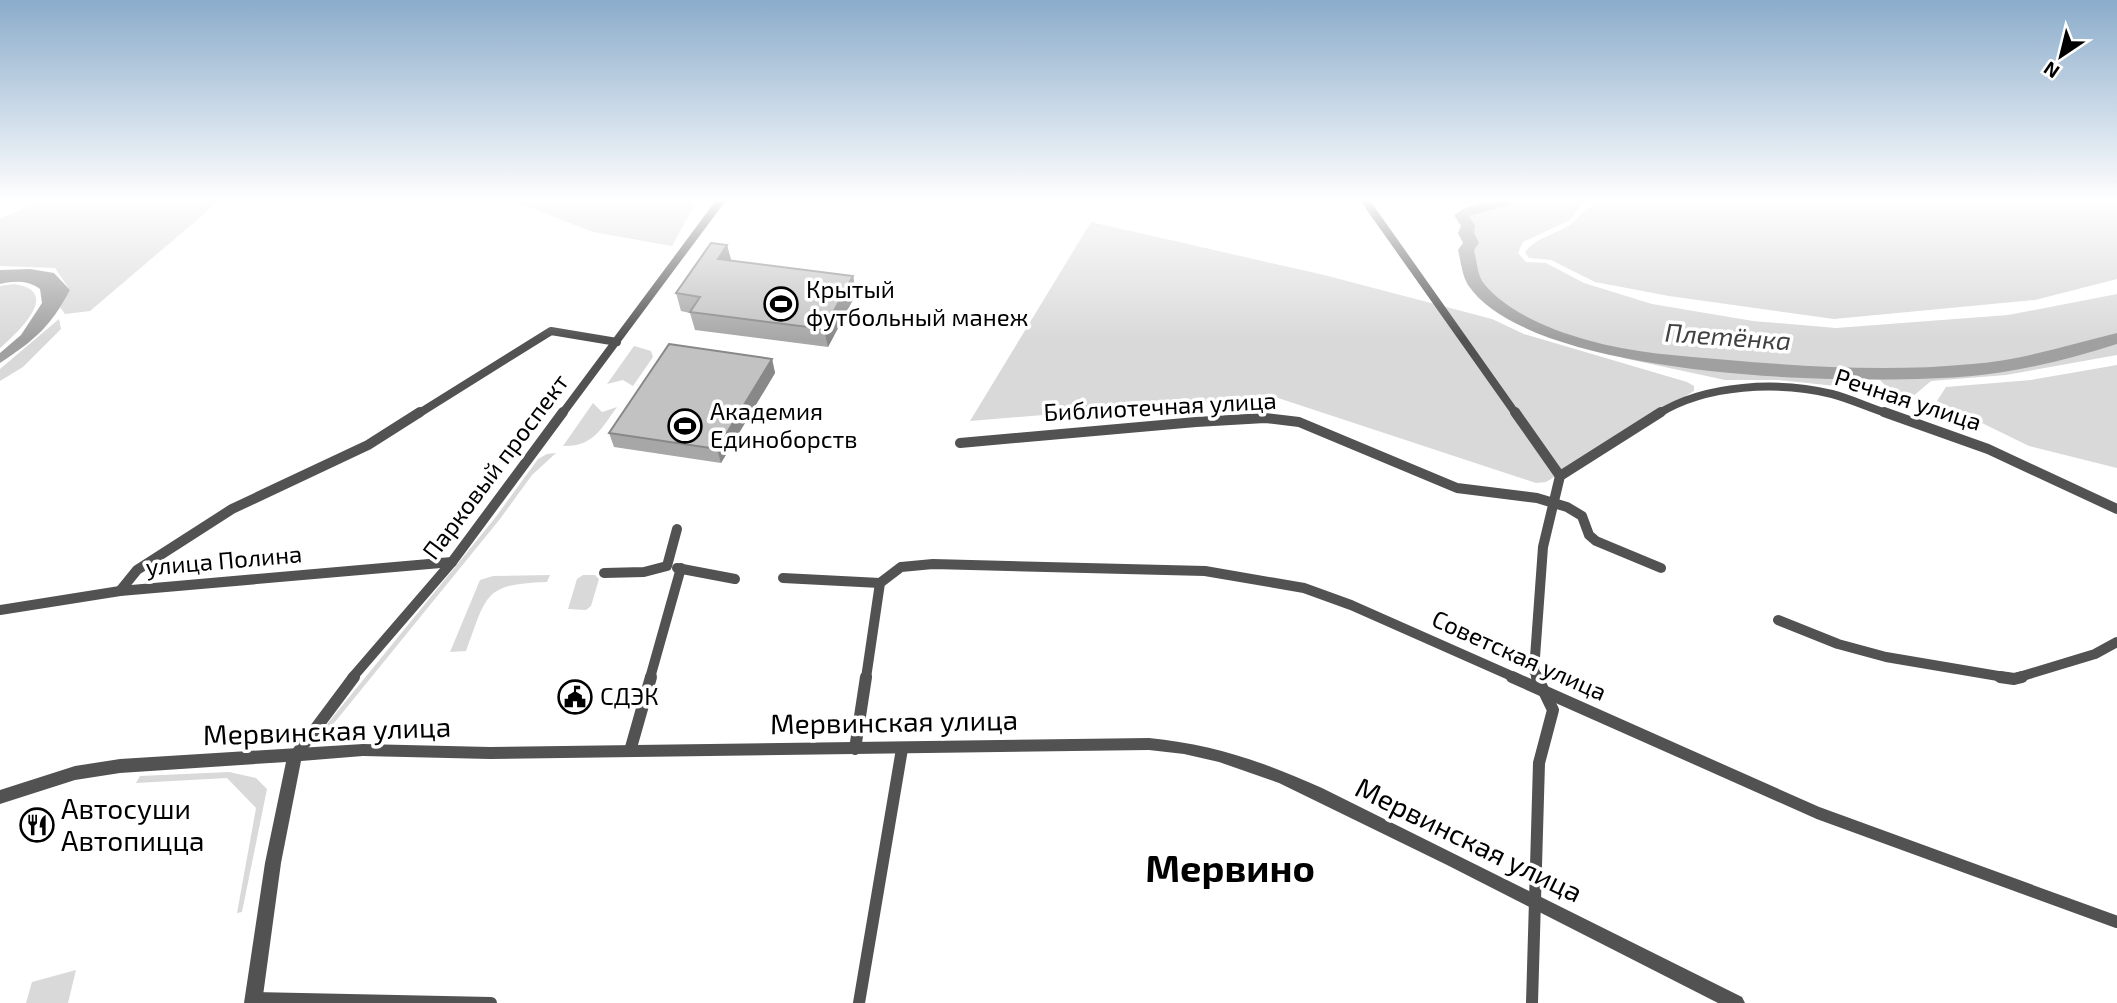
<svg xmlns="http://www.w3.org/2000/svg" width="2117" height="1003" font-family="'Exo 2',sans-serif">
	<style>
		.green { fill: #d9d9d9 }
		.water { fill: #a0a0a0 }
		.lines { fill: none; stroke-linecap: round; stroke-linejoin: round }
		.river { fill: #a0a0a0; fill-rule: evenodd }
		.minor-far2 { stroke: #525252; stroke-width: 8 }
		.minor-far1 { stroke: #525252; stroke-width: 10 }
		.minor { stroke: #525252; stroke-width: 12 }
		.tertiary { fill: #525252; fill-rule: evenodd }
		.wall { fill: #a7a7a7 }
		.shaded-wall { fill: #888 }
		.building { fill: #c2c2c2; stroke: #888; stroke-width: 2 }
		.labels { text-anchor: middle; stroke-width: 7; stroke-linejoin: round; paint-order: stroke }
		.poi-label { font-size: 24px; fill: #000; stroke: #fff; text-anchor: start }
		.street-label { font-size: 24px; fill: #000; stroke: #fff }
		.water-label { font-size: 26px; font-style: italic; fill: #414141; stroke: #fff }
		.near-street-label { font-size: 28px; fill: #000; stroke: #fff }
		.near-poi-label { font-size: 28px; fill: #000; stroke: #fff; text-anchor: start }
		.near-district-label { font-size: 38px; font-weight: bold; fill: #000; stroke: #fff }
	</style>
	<rect width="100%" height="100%" fill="#fff"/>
	<g class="green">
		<polygon points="47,199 230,199 218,202 90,311 65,314 60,307 70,290 55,268 0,266 0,218"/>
		<polygon points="508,199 698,199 672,246 593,232"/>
		<path d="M1510,199H1585L1570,220L1523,242L1518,253L1526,262L1546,263L1584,283L1652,304L1753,321L1836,328L2008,315L2117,294V355L2006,375L1931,381L1911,398L1894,395L1880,380L1853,377L1836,386L1777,380H1725L1623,358L1607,350L1585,346L1515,316L1491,299L1473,281L1466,250L1471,243L1466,233L1468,226L1461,215C1475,206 1494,207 1510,199Z"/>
		<path d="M1602,199H2117V279L2035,300L1834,319L1669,296L1595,282L1551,260L1529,258L1525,252C1537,236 1557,235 1572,223C1586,213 1583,208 1602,199Z"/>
		<polygon points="1091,222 1324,275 1492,319 1524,334 1687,382 1694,386 1694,391 1546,482 1536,483 1272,396 970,421"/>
		<path d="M14,284C63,291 18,332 0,348V286Z"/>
		<polygon points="59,319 61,329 23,367 0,381 0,369"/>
		<polygon points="634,346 651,351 653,357 633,386 623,380 607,384"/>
		<polygon points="2117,365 2117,468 2029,446 1937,401 1946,387 2031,380"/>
		<path d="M593,403L602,412L617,407C601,429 593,447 563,446Z"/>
		<polygon points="556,453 532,475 500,519 330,728 324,728 495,518 538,459 547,454"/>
		<path d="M550,575L547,582C483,584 487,595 466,651L450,652L480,580L493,576Z"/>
		<polygon points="583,575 595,575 599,579 591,606 586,610 568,609 577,579"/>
		<polygon points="229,772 256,778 267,789 242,912 237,913 256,808 227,778 136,783 140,776"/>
		<polygon points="76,970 68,1003 26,1003 32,982"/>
	</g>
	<path class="water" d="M30,269L54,273L70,290C50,327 36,339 0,363V353L21,335L42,303L40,289C27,280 14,281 0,284V270Z"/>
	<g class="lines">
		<path class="river" d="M1499,199H1517L1509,205L1469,216L1475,226L1474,233L1479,243L1474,250C1477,261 1477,276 1485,285C1509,313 1552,330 1587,340C1632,353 1681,356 1728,360C1809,367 1891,372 1972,364C2023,360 2068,345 2117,333V344C2070,359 2022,371 1972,376C1865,386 1533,381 1468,285C1462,275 1461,262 1458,250L1463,243L1458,233L1461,226L1454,215L1467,207Z"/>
		<g class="minor-far2">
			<polyline points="1364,199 1516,414"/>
			<polyline points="418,414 551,331 617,342"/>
			<polyline points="562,414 722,199"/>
			<path d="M1658,414C1706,384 1778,381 1832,394C1851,399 1870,408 1889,414"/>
		</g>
		<g class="minor-far1">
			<polyline points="1515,412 1560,476"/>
			<polyline points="1884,412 1988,449 2117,509"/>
			<polyline points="960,443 1196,422 1265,418 1299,422 1457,488 1537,498 1567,507 1582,516 1589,535 1596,541 1661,568"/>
			<polyline points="677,568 735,579"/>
			<polyline points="604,573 644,572 667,566 677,529"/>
			<polyline points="783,578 880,583"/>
			<polyline points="120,591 137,570 232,509 368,445 420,412"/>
			<polyline points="0,610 120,591 452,562"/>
			<polyline points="1778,620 1838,644 1886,657 2010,678"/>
			<polyline points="352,678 452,562 563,412"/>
			<polyline points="650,678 681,568"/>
			<polyline points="866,678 880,583 901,567 933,564 1205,571 1304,588 1351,605 1516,678"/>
			<polyline points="1538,678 1534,671 1543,547 1560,476 1661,412"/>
			<polyline points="2016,678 2095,654 2117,642"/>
		</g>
		<g class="minor">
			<polyline points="1512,677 1818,813 2117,922"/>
			<polyline points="2000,677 2014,679 2022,677"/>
			<polyline points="855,749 866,677"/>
			<polyline points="630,751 651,677"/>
			<polyline points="295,756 354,677"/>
			<polyline points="253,998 491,1003"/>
			<polyline points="859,1003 902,749"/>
			<polyline points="1532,1003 1539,763 1553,710 1537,677"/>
		</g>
		<path class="tertiary" d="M1149,738C1212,744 1264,762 1322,788L1742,997L1745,1003H1718L1447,865L1279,783L1219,762L1184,754L1149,750L490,759L363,756L301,761L281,863L262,1003H244L265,863L286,762L120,773L75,780L0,804V790L75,766L120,759L363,744L490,747Z"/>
	</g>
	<g class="wall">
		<polygon points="727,245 731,261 853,276 856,294 828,347 695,330 690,313 681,311 676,293"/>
		<polygon points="772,359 775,373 721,463 614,447 609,433"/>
	</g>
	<g class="shaded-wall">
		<polygon points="727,245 732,263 718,259"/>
		<polygon points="853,276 856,294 828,347 824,329"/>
		<polygon points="772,359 775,373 721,463 717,449"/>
	</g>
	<g class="building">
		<polygon points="711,243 727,245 718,259 853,276 824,329 690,312 700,297 676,293"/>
		<polygon points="669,344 772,359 717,449 609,433"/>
	</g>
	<linearGradient id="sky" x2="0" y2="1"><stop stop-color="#8baccb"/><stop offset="0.59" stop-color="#fff"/><stop offset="1" stop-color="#fff" stop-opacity="0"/></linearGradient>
	<rect width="2117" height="339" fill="url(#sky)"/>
	<defs>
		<symbol id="stadium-ring" viewBox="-11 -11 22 22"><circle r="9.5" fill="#fff" stroke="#000" stroke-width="1.5"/><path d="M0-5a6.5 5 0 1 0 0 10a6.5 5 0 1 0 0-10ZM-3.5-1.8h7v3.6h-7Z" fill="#000"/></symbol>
		<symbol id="civic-ring" viewBox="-11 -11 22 22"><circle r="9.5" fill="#fff" stroke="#000" stroke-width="1.5"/><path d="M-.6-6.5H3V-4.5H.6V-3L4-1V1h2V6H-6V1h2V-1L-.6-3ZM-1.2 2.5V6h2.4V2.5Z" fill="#000"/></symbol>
		<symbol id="restaurant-ring" viewBox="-11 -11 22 22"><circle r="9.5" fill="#fff" stroke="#000" stroke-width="1.5"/><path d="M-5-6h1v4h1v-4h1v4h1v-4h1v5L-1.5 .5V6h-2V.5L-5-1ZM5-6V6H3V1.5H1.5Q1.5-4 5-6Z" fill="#000"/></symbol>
	</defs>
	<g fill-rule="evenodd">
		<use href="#stadium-ring" x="762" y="285" width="38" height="38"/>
		<use href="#stadium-ring" x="666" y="407" width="38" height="38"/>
		<use href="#civic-ring" x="556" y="678" width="38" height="38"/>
		<use href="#restaurant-ring" x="18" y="806" width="38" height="38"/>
	</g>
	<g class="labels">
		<g class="poi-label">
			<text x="806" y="298">Крытый<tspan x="806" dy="28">футбольный манеж</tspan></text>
			<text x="710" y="420">Академия<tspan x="710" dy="28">Единоборств</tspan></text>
			<text x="600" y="705">СДЭК</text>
		</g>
		<g class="street-label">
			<text transform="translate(1908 400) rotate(18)" y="8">Речная улица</text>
			<text transform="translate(1160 407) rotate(-3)" y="8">Библиотечная улица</text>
			<text transform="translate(496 467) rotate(-53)" y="8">Парковый проспект</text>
			<text transform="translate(224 561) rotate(-5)" y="8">улица Полина</text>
			<text transform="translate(1519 656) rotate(24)" y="8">Советская улица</text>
		</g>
		<g class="water-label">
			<text transform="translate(1728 337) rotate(4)" y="9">Плетёнка</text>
		</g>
		<g class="near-street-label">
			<text transform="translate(894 722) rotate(-1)" y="10">Мервинская улица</text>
			<text transform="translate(327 731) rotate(-2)" y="10">Мервинская улица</text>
			<text transform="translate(1469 840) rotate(26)" y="10">Мервинская улица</text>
		</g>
		<g class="near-poi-label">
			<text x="61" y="819">Автосуши<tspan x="61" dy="32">Автопицца</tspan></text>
		</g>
		<g class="near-district-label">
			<text x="1230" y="882">Мервино</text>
		</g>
	</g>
	<g transform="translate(2061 56) rotate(215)" stroke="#ffffff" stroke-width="5" paint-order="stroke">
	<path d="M0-5L12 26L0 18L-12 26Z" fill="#000000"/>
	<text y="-10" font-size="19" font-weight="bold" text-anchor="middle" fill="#000000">N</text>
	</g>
</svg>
